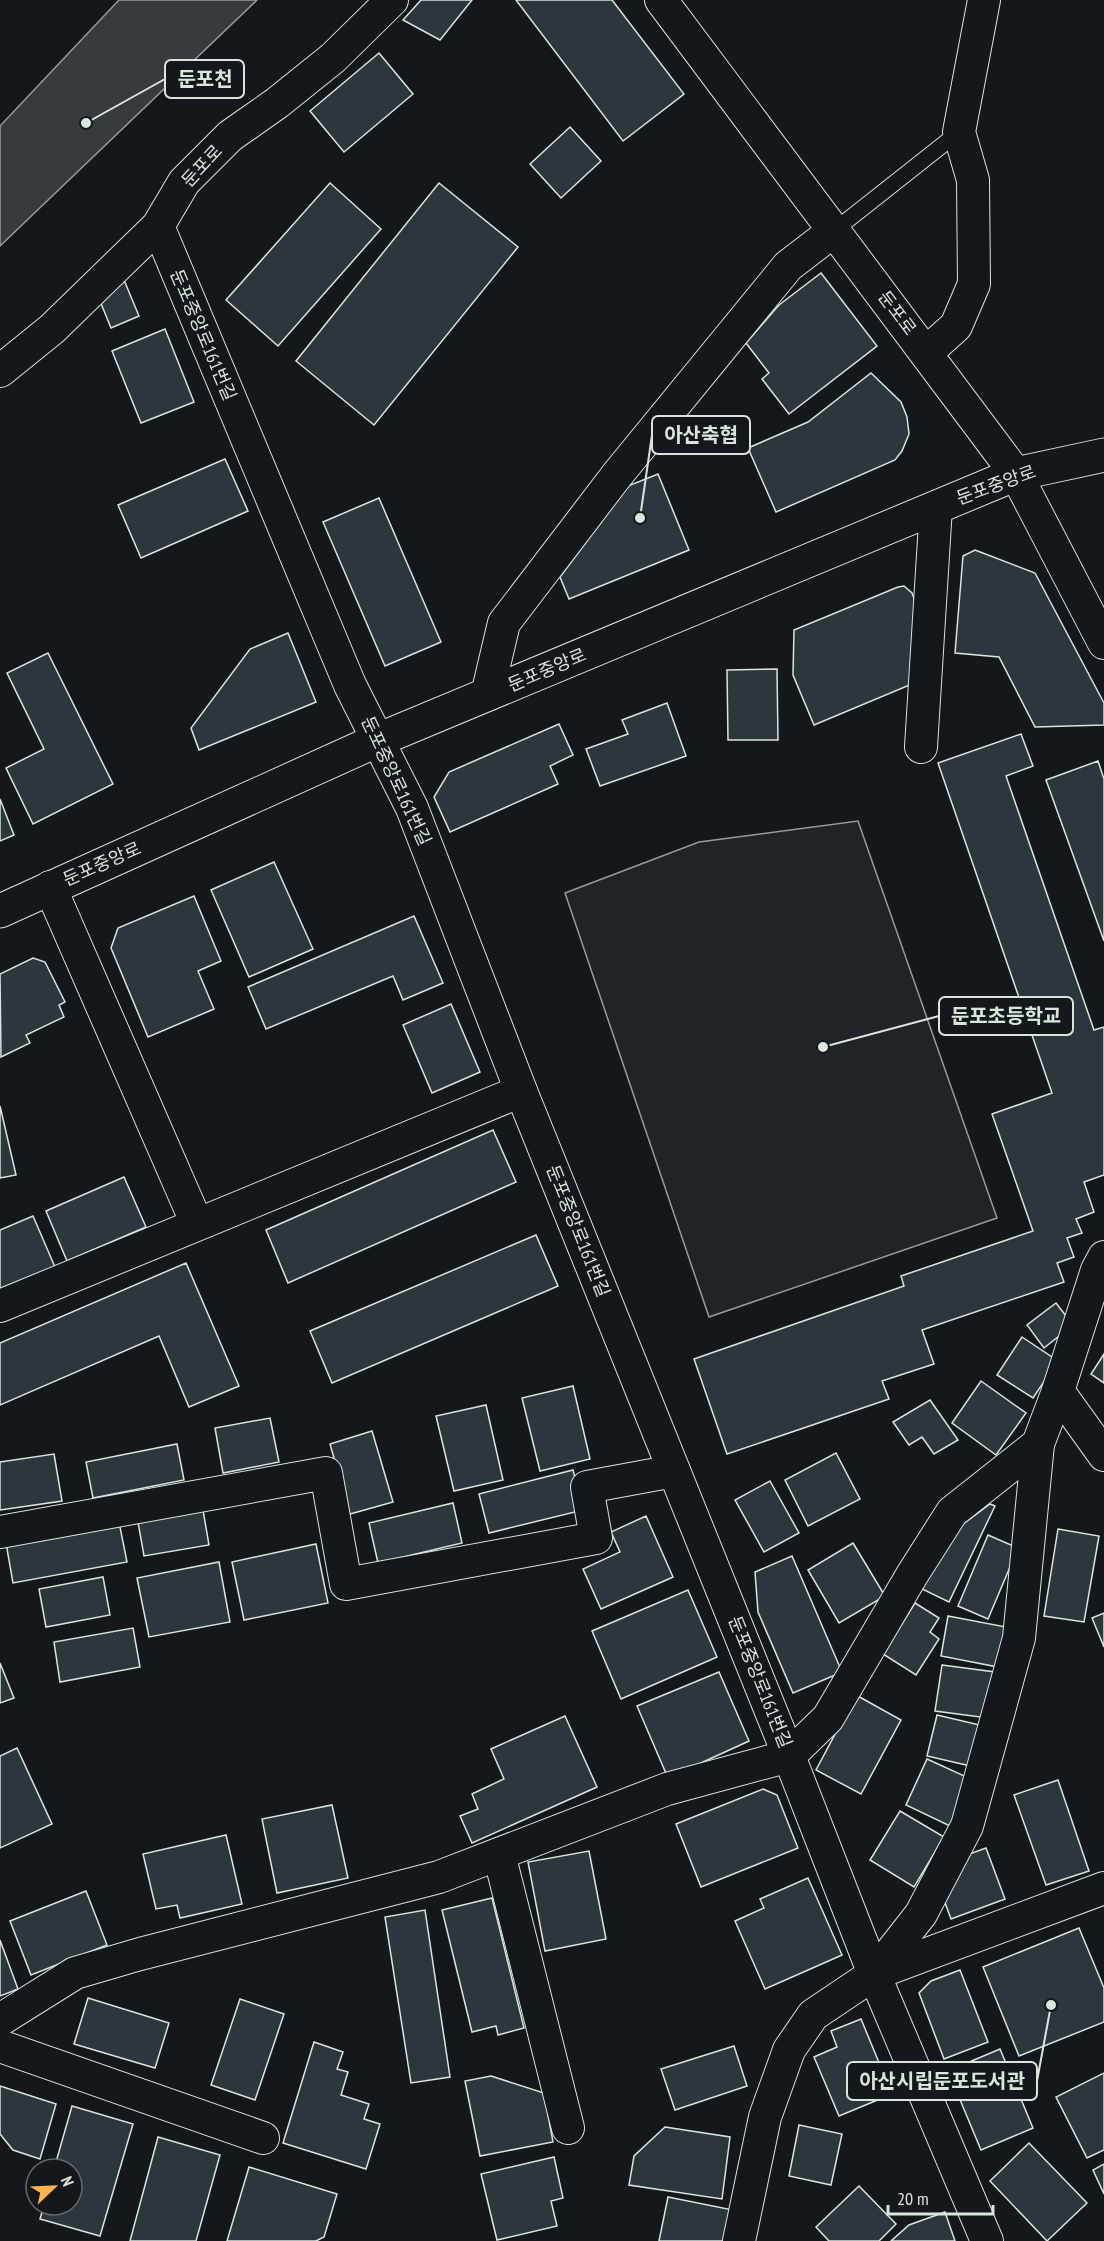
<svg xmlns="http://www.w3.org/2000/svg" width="1104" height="2241" font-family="'PT Sans Narrow','Noto Sans KR',sans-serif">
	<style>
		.green { fill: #202428; stroke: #939e99; stroke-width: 1.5 }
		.water { fill: #363b3e; stroke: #939e99; stroke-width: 1.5 }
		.building { fill: #2c363c; stroke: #d8e6dc; stroke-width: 1.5 }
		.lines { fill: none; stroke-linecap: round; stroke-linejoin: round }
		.service-casing { stroke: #d8e6dc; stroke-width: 17 }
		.minor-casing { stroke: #d8e6dc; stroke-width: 34 }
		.tertiary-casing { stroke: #d8e6dc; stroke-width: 35 }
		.service { stroke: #14181c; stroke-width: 15 }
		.minor { stroke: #14181c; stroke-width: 32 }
		.tertiary { stroke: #14181c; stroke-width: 33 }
		.labels { text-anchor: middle; stroke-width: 4.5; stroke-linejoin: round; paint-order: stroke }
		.street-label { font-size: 18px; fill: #d8e6dc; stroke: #14181c }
		.leader { fill: none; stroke: #d8e6dc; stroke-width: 2 }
		.callout-dot { fill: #d8e6dc; stroke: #14181c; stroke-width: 2 }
		.callout { fill: #14181c; stroke: #d8e6dc; stroke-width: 2 }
		.callout-label { font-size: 20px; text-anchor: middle; font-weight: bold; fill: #d8e6dc }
	</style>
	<rect width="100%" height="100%" fill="#14181c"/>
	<polygon class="green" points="858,821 997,1218 709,1317 565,893 699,842"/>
	<polygon class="water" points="119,0 257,0 0,246 0,126"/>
	<g class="building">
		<polygon points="421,0 472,0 440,40 403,20"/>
		<polygon points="516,0 612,0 684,94 623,141"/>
		<polygon points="379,53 413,94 344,152 310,111"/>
		<polygon points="570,127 601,161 561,198 530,164"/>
		<polygon points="330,183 381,229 278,346 226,300"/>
		<polygon points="439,183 518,247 374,425 296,361"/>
		<polygon points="821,273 877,346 789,414 762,379 769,373 746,343 779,305"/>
		<polygon points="124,280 139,316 111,328 100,301"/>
		<polygon points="165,329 194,402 141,423 112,351"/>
		<polygon points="871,373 901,402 907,417 909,434 902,451 895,460 776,512 748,448 808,422"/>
		<polygon points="225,459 248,511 141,558 118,505"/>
		<polygon points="658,474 689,550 569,599 560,577 628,486"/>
		<polygon points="379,498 441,642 385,666 323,522"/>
		<polygon points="975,550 1035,573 1104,703 1104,725 1035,727 999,657 955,653 963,556"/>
		<polygon points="904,586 912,593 915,601 912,684 814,725 793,675 794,630 898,587"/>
		<polygon points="288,633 316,702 199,750 191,728 250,649"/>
		<polygon points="48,653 113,784 33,824 6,768 44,749 7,673"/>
		<polygon points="777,669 778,740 728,740 727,670"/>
		<polygon points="667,703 686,756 600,786 586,749 628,734 622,720"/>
		<polygon points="559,724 573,755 550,766 558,784 450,832 434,797 449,772"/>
		<polygon points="1021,734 1033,766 1006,776 1094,1030 1104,1027 1104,1175 1084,1182 1094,1212 1076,1219 1082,1233 1067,1238 1074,1257 1057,1263 1064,1282 922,1330 934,1364 882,1381 889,1399 727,1454 694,1359 904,1286 901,1276 1033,1231 992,1114 1052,1093 938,763"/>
		<polygon points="1098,761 1104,779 1104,941 1046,780"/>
		<polygon points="0,799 14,835 0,841"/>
		<polygon points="274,862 313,949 249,977 211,890"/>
		<polygon points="194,896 221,961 198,971 214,1009 148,1037 111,948 118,928"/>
		<polygon points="414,916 443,983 403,1000 393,976 266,1029 248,987"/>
		<polygon points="33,958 45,962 65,1002 59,1005 64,1017 26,1035 30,1043 1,1057 0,974"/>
		<polygon points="451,1004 480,1072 432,1093 403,1025"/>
		<polygon points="0,1106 16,1175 0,1178"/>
		<polygon points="493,1130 516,1182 288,1283 266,1230"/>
		<polygon points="124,1177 146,1227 67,1261 46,1211"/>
		<polygon points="33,1216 55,1267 0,1290 0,1230"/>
		<polygon points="536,1235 558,1286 332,1383 310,1331"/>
		<polygon points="186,1263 239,1386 189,1407 159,1336 0,1405 0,1343"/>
		<polygon points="1056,1303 1073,1325 1044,1348 1027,1325"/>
		<polygon points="1022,1337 1058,1361 1033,1398 997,1375"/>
		<polygon points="1104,1354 1104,1383 1091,1374"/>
		<polygon points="981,1381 1026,1413 996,1455 952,1423"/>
		<polygon points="573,1386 590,1459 540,1471 522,1398"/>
		<polygon points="930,1400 958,1440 934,1454 922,1437 909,1445 893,1422"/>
		<polygon points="486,1405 503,1480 454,1491 436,1416"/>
		<polygon points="270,1418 279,1462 223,1473 215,1428"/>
		<polygon points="372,1431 393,1502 350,1514 330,1444"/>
		<polygon points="177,1444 184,1480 93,1498 86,1462"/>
		<polygon points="836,1453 860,1499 808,1526 785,1480"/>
		<polygon points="54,1454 62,1501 0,1510 0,1462"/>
		<polygon points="573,1470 583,1510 489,1533 479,1494"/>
		<polygon points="770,1481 799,1533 764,1552 735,1500"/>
		<polygon points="453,1503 462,1543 378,1563 369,1523"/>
		<polygon points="990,1504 995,1506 949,1602 922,1589 947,1536"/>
		<polygon points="203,1510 209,1545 144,1556 138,1522"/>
		<polygon points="646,1516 673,1577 601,1609 583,1569 620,1552 611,1532"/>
		<polygon points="119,1522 127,1562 13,1583 6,1543"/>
		<polygon points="1058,1529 1099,1536 1084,1622 1044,1616"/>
		<polygon points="988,1535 1018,1548 988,1619 958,1606"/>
		<polygon points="853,1543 885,1596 839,1623 808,1570"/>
		<polygon points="316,1544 328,1603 244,1620 232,1562"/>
		<polygon points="792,1556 842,1672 793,1693 758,1612 755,1572"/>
		<polygon points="219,1562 230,1622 149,1637 137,1578"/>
		<polygon points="103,1577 110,1615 46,1627 39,1589"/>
		<polygon points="688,1590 717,1657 621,1699 592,1631"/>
		<polygon points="915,1603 939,1618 930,1632 939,1639 916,1675 883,1654"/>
		<polygon points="1104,1613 1104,1647 1092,1618"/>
		<polygon points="948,1616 1006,1627 998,1667 941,1656"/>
		<polygon points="133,1628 140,1667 60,1682 54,1642"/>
		<polygon points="0,1663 14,1698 0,1703"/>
		<polygon points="942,1665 995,1672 988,1718 935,1711"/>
		<polygon points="719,1672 749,1741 668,1778 637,1706"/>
		<polygon points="856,1695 901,1720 861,1794 816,1770"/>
		<polygon points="937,1715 984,1726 975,1767 927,1756"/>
		<polygon points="565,1716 597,1787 472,1843 460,1816 478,1809 472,1794 504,1779 491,1749"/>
		<polygon points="17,1748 52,1824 0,1848 0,1756"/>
		<polygon points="927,1759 971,1779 950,1826 906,1805"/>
		<polygon points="1058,1780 1089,1871 1046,1885 1014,1795"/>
		<polygon points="763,1789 777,1795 798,1848 701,1887 676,1824"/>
		<polygon points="332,1805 348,1878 277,1893 262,1819"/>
		<polygon points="900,1811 944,1837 914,1887 870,1860"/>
		<polygon points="226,1835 242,1904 180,1918 177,1905 156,1909 143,1854"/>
		<polygon points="986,1848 1005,1899 951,1919 940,1889 961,1857"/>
		<polygon points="589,1851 606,1939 545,1951 528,1862"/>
		<polygon points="808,1878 842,1955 765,1989 735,1921 764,1908 760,1899"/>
		<polygon points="86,1891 107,1945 31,1975 10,1921"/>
		<polygon points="492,1898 524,2028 498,2035 496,2026 472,2032 442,1910"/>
		<polygon points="425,1910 450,2077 411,2083 385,1917"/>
		<polygon points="1079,1928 1104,1988 1104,2022 1019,2056 983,1967"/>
		<polygon points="0,1940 18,1989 0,1996"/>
		<polygon points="960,1970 988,2042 944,2059 919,1993 931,1981"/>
		<polygon points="88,1998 169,2023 155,2068 74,2044"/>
		<polygon points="240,1999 284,2014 255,2100 211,2085"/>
		<polygon points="861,2019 892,2094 839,2116 814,2057 837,2047 831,2031"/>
		<polygon points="314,2042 343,2052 337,2069 348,2072 341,2095 369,2104 364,2119 380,2124 366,2169 283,2143"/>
		<polygon points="734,2046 747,2086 675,2110 661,2069"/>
		<polygon points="1000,2049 1033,2128 981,2150 948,2071"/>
		<polygon points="1104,2073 1104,2150 1087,2158 1056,2097"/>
		<polygon points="491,2076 544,2093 553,2142 480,2156 465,2081"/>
		<polygon points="0,2086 56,2104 40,2159 13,2150 0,2134"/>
		<polygon points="72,2106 133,2124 100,2236 40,2219 44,2205 72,2205 72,2169 54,2169"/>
		<polygon points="799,2125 842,2134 831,2185 789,2176"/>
		<polygon points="665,2127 730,2137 722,2199 629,2185 634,2156"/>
		<polygon points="158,2137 220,2155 196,2241 130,2241"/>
		<polygon points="1029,2143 1087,2203 1047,2241 990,2181"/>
		<polygon points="554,2157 563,2198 551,2201 557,2226 497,2240 481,2174"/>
		<polygon points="1104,2164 1104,2194 1093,2170"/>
		<polygon points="249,2167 337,2194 324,2237 316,2241 227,2241"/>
		<polygon points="859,2186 896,2224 879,2241 829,2241 816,2227"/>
		<polygon points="668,2197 733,2210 727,2241 659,2241"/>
		<polygon points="945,2212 955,2241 891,2241 909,2225"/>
	</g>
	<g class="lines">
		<defs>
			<polyline id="service" points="835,230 959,132"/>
			<g id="minor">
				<polyline points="661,0 1016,474 1104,643"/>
				<polyline points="158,226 350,685 412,808 521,1091 789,1756 874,1974 987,2241"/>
				<polyline points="926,353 956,326 974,284 973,180 959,132 984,0"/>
				<polyline points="0,371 52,329 158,226 184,182 230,136 277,103 333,58 392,0"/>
				<polyline points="487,695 504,623 617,475 788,266 835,230"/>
				<polyline points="921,747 936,507"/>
				<polyline points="50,887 197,1224"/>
				<polyline points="1104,1257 1097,1270 1058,1391 1104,1455"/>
				<polyline points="0,1306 521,1091"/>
				<polyline points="0,1532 326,1473 346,1584 596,1538 587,1487 674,1471"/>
				<polyline points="499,1854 568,2128"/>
				<polyline points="874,1974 921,1914 967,1826 1019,1638 1038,1444"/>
				<polyline points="0,2020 75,1973 140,1954 439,1877 667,1789 789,1756 828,1718 912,1575 952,1512 1038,1444 1058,1391"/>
				<polyline points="0,2046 263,2138"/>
				<polyline points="739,2241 765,2117 789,2050 813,2015 874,1974 1104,1888"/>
			</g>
			<polyline id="tertiary" points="0,911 378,740 1016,474 1104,455"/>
		</defs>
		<use href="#service" class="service-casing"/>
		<use href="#minor" class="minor-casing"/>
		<use href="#tertiary" class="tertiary-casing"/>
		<use href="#service" class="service"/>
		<use href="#minor" class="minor"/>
		<use href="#tertiary" class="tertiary"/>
	</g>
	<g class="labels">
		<g class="street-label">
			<text transform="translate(202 166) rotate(-47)" y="6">둔포로</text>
			<text transform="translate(897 313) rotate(53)" y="6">둔포로</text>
			<text transform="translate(203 335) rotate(67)" y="6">둔포중앙로161번길</text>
			<text transform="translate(996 485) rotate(-20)" y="6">둔포중앙로</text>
			<text transform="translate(547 670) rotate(-23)" y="6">둔포중앙로</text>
			<text transform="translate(396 781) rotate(65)" y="6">둔포중앙로161번길</text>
			<text transform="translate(102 864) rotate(-24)" y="6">둔포중앙로</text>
			<text transform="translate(578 1231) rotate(68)" y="6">둔포중앙로161번길</text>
			<text transform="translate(760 1682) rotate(68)" y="6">둔포중앙로161번길</text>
		</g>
	</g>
	<path class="leader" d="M86 123L165 79M640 518L652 435M823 1047L939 1016M1051 2005L1037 2081"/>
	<g class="callout-dot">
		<circle cx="86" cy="123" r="6"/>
		<circle cx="640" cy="518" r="6"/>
		<circle cx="823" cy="1047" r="6"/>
		<circle cx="1051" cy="2005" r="6"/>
	</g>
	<g class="callout">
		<rect x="165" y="60" width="79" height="38" rx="6"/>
		<rect x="652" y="416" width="98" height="38" rx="6"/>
		<rect x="939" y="997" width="134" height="38" rx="6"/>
		<rect x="847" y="2062" width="190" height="38" rx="6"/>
	</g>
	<g class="callout-label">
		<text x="205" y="86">둔포천</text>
		<text x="701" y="442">아산축협</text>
		<text x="1006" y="1023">둔포초등학교</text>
		<text x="942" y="2088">아산시립둔포도서관</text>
	</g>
	<g transform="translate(54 2187) rotate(67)"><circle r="28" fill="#14181c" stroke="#626a69" stroke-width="1.5"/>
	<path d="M0-4.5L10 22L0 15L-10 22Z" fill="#ffb74d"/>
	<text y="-9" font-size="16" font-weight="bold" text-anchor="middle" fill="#d8e6dc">N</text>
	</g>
	<path d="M888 2205v9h105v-9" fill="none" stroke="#d8e6dc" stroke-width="3"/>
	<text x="897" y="2205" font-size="18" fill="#d8e6dc" stroke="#14181c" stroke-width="4.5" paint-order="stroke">20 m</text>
</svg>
